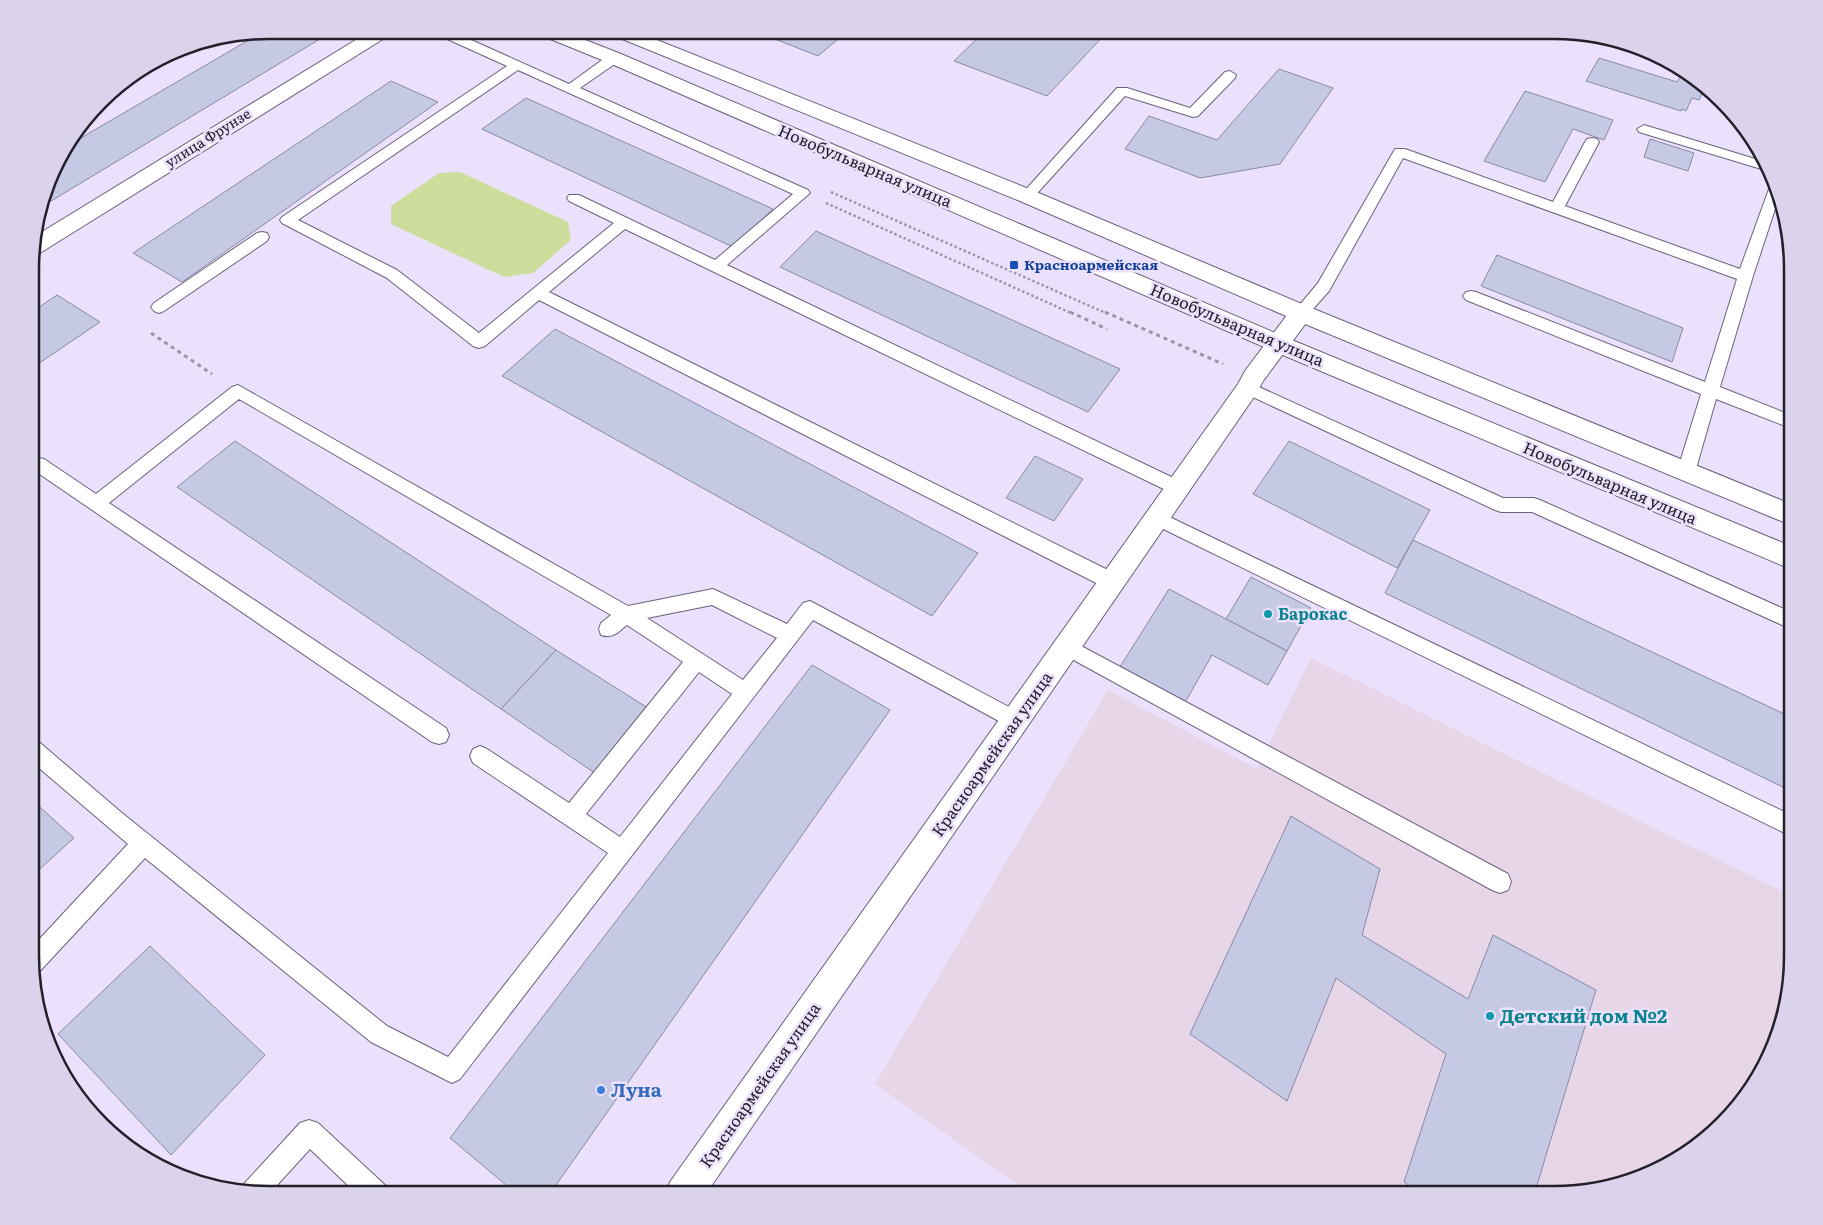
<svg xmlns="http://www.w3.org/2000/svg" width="1823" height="1225" font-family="Literata,serif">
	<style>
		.education { fill: #e7d6e7 }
		.green { fill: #ccdd9c }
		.building { fill: #c6c9e4; stroke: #888aa4 }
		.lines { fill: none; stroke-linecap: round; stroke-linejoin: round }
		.service-casing { stroke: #6b627a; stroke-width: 2 }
		.minor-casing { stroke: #6b627a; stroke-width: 2 }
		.secondary-casing { stroke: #6b627a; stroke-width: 2 }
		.path-far1 { stroke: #9c95a9; stroke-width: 2.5; stroke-dasharray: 2.5 2.5; stroke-linecap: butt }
		.path { stroke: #9c95a9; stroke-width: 3; stroke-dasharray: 4 4; stroke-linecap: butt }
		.service { fill: #fff; fill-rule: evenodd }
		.minor { fill: #fff; fill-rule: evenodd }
		.secondary { fill: #fff; fill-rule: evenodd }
		.transit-dot { fill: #1a4fb4; stroke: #ebe1fc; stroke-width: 2 }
		.culture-dot { fill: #0f9aa8; stroke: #ebe1fc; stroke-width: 2 }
		.shop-dot { fill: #3f7fe0; stroke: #ebe1fc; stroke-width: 2 }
		.labels { text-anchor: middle; stroke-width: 5; stroke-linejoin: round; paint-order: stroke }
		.far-street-label { font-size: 14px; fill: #24202a; stroke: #ebe1fc }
		.far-transit-label { font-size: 14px; font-weight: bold; fill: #164399; stroke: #ebe1fc; text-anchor: start }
		.street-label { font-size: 16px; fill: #24202a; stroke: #ebe1fc }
		.culture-label { font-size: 16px; font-weight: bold; fill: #0d838f; stroke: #ebe1fc; text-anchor: start }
		.near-culture-label { font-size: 19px; font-weight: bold; fill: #0d838f; stroke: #ebe1fc; text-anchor: start }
		.near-shop-label { font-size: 19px; font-weight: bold; fill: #366cbe; stroke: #ebe1fc; text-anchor: start }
		.rim { fill: none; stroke: #24202a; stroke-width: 2.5 }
	</style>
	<rect width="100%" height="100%" fill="#ebe1fc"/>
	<polygon class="education" points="1311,658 1793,897 1793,972 1780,1034 1744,1102 1660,1170 1555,1195 1032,1195 875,1084 1108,690 1257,769"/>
	<polygon class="green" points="460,172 568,222 571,240 533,273 504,277 391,224 391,206 439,173"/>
	<g class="building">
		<polygon points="266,30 335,30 51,201 44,197 55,163 67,146"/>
		<polygon points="752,30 849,30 818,56"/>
		<polygon points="986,30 1109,30 1047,96 954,61"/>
		<polygon points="1599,58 1677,82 1680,77 1699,83 1696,89 1703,92 1699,100 1692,98 1686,111 1682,109 1681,111 1586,81"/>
		<polygon points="1279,69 1333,88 1280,164 1200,178 1125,149 1149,116 1217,140"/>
		<polygon points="391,81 438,102 182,282 133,253"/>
		<polygon points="1525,91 1613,120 1604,140 1573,129 1545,182 1484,161"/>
		<polygon points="526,98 773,209 733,247 482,129"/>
		<polygon points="1650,139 1694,153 1688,171 1644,157"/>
		<polygon points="816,231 1120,369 1088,412 780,267"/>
		<polygon points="1497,255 1683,328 1672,362 1481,286"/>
		<polygon points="57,295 100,322 32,368 32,312"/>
		<polygon points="555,329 978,553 932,616 502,376"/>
		<polygon points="235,441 556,650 501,709 177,487"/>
		<polygon points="1289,441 1430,510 1397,568 1253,494"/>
		<polygon points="1035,456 1083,479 1054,521 1006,498"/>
		<polygon points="1413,540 1793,718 1793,792 1385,593"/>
		<polygon points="1251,577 1311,608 1287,651 1226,619"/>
		<polygon points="1169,589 1287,651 1268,685 1212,655 1183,706 1118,670"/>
		<polygon points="556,650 651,710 596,774 501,709"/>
		<polygon points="812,665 890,710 549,1195 518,1195 450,1138"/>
		<polygon points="32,800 74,838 32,876"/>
		<polygon points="1291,816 1380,869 1362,935 1468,999 1493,935 1596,990 1534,1195 1424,1195 1404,1182 1446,1054 1336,978 1287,1101 1190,1034"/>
		<polygon points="150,946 265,1055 171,1155 58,1034"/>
	</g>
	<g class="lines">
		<defs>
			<g id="service">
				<path d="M432,30H449L569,84L609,55H619L620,58L619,61L580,88L808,190L810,193L727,265L1184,483L1187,488L1184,493L1178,495L1172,493L625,229L549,292L1120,576L1122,582L1120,588L1113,590L1106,588L539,300L485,346L479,348L473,346L387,278L282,223L280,220L282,217L507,66L434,33ZM518,70L793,194L715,260L579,195H569L567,198L569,201L614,223L479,333L397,270L298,220Z"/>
				<polygon points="1230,71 1236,75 1235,78 1198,116 1193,117 1125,96 1032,199 1022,199 1020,196 1117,88 1127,88 1190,108 1225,72"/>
				<polygon points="1644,125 1765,162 1768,171 1639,132 1637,129"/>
				<polygon points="1592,138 1597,139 1599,142 1565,206 1740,269 1769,189 1773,188 1777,203 1753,276 1720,387 1793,416 1793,429 1716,399 1695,472 1692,477 1686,479 1680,477 1677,472 1701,394 1466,300 1463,296 1466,292 1471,291 1476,292 1705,382 1737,279 1403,158 1329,291 1306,317 1301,319 1296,317 1293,313 1318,283 1395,149 1405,149 1553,202 1585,142 1587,139"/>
				<polygon points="262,232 267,233 269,237 267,241 164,311 159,313 154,311 151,307 154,303 257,233"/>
				<polygon points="1248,382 1503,498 1534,498 1540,500 1793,613 1793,630 1532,512 1501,512 1495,510 1242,392 1240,388 1242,384"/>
				<path d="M238,385L628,606L713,589L787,624L803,603L810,601L1022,714L1025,720L1022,726L1015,729L1008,726L813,620L460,1079L452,1083L371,1042L145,858L40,971L32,974V947L128,844L32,762V740L39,742L122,813L387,1026L448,1057L608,853L473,763L470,756L473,749L480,746L487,749L569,803L683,662L627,625C618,632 613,639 601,635L599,629L601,623L611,615L239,399L109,503L446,728L449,735L446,742L439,744L432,742L35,471H32V457L44,459L96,494L232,387ZM712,605L777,638L743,680L647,618ZM699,672L732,694L620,837L586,814Z"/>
				<polygon points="1157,511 1793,816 1793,837 1151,523 1148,518 1151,513"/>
				<polygon points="1068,639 1508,874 1511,882 1508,890 1500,893 1492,890 1061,653 1058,647 1061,641"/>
				<polygon points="309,1120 318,1123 386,1186 389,1195 358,1195 310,1149 268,1195 240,1192 243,1185 300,1123"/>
			</g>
			<g id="minor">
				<polygon points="372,30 394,30 391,34 40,253 32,255 32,238"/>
				<polygon points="1301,305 1309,307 1312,313 1309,319 1263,381 1256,394 705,1195 665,1195 670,1182 1238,384 1245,371 1293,307"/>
			</g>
			<g id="secondary">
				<polygon points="535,30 560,30 621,54 1287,338 1793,547 1793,570 1271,350 607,62 538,34"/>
				<polygon points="607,30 632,30 1034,191 1309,307 1793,505 1793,526 1293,319 1020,201 610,34"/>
			</g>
		</defs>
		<use href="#service" class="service-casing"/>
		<use href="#minor" class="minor-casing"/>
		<use href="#secondary" class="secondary-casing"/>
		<g class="path-far1">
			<polyline points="831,192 1108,314"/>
			<polyline points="826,203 1073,314"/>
		</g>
		<g class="path">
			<polyline points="1070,312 1107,329"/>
			<polyline points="1105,312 1223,364"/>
			<polyline points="151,333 212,374"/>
		</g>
		<use href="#service" class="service"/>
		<use href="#minor" class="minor"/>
		<use href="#secondary" class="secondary"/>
	</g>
	<rect class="transit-dot" x="1009" y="260" width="10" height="10" rx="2.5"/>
	<g class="culture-dot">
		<circle cx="1268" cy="614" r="5"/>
		<circle cx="1490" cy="1016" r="5"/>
	</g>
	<circle class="shop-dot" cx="601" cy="1090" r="5"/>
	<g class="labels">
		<g class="far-street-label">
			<text transform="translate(208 138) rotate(-32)" y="5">улица Фрунзе</text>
		</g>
		<g class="far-transit-label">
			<text x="1024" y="270">Красноармейская</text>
		</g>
		<g class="street-label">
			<text transform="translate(865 166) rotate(23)" y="6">Новобульварная улица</text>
			<text transform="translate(1237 325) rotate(23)" y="6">Новобульварная улица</text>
			<text transform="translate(1610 483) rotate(23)" y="6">Новобульварная улица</text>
			<text transform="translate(992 754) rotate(-55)" y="6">Красноармейская улица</text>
			<text transform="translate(760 1085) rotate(-55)" y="6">Красноармейская улица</text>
		</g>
		<g class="culture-label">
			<text x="1278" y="620">Барокас</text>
		</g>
		<g class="near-culture-label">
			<text x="1500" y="1023">Детский дом №2</text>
		</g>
		<g class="near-shop-label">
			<text x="611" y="1097">Луна</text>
		</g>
	</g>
	<path d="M0 0H1823V1225H0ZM269 39H1554A230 230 0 0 1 1784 269V956A230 230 0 0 1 1554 1186H269A230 230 0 0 1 39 956V269A230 230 0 0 1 269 39Z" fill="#dbd2eb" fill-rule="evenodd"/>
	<path class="rim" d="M269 39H1554A230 230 0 0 1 1784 269V956A230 230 0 0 1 1554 1186H269A230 230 0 0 1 39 956V269A230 230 0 0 1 269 39Z"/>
</svg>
